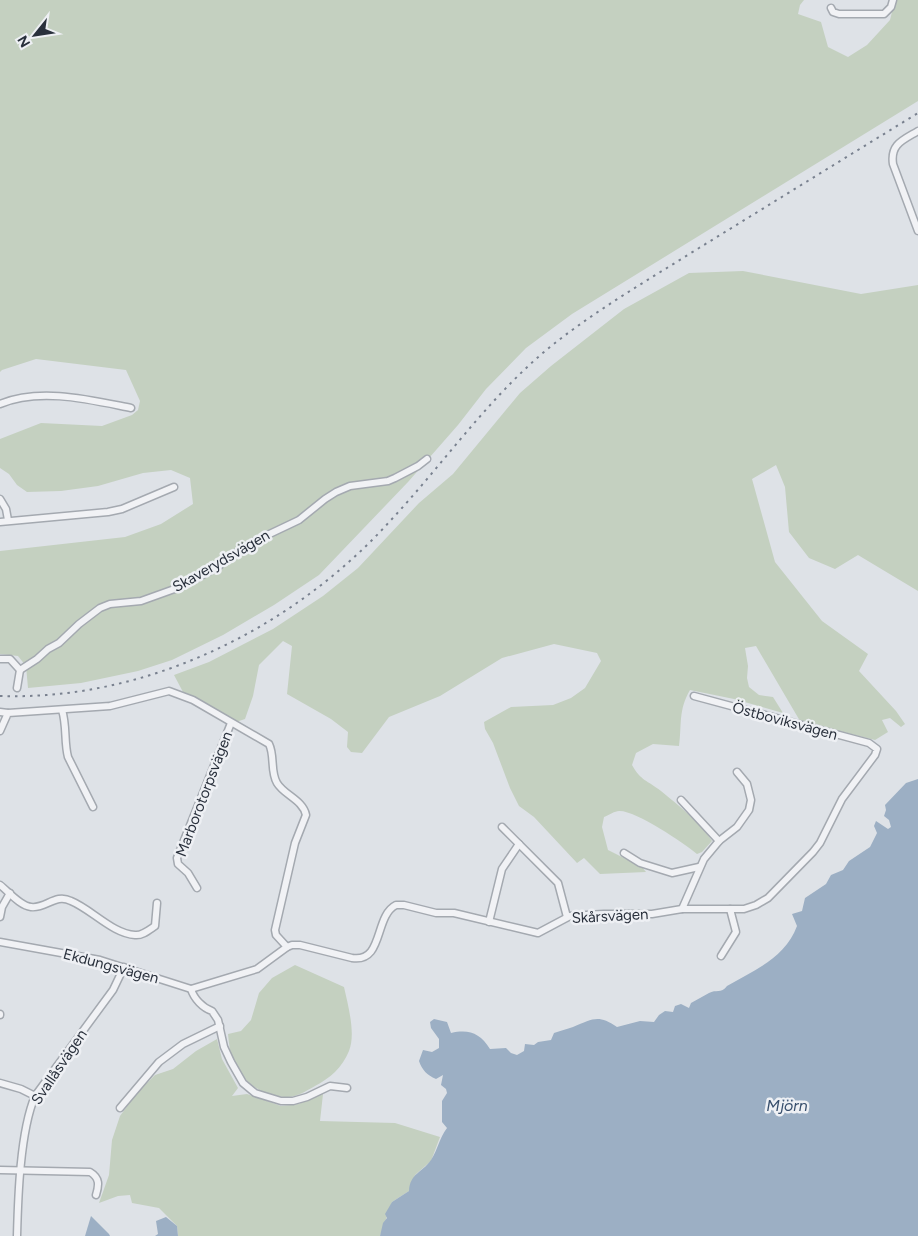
<svg xmlns="http://www.w3.org/2000/svg" width="918" height="1236" font-family="Figtree,sans-serif">
	<style>
		.green { fill: #c4d0c0 }
		.water { fill: #9cafc4 }
		.lines { fill: none; stroke-linecap: round; stroke-linejoin: round }
		.street-casing { stroke: #a4a9b0; stroke-width: 9 }
		.street { stroke: #f1f2f5; stroke-width: 6 }
		.rail { stroke: #79818f; stroke-width: 2; stroke-dasharray: 2.5 5; stroke-linecap: butt }
		.labels { text-anchor: middle; stroke-width: 5; stroke-linejoin: round; paint-order: stroke }
		.street-label { font-size: 15px; fill: #29303c; stroke: #eef0f4 }
		.water-label { font-size: 16px; font-style: italic; fill: #374e6c; stroke: #eef0f4 }
	</style>
	<rect width="100%" height="100%" fill="#dee2e7"/>
	<g class="green">
		<polygon points="0,0 804,0 800,5 798,14 821,22 828,47 848,57 867,45 890,20 895,0 918,0 918,101 572,314 526,348 486,389 458,425 408,482 319,575 274,605 223,635 172,660 138,671 81,683 28,688 26,666 18,656 0,654 0,551 125,537 161,524 193,504 190,478 171,470 143,473 98,486 61,491 27,492 17,485 9,474 0,468 0,439 41,423 102,426 132,415 138,410 140,401 126,370 36,359 2,370 0,372"/>
		<path d="M743,271L861,294L918,285V591L858,555L835,569L809,558L789,532L785,487L776,465L752,479L775,562L822,621L868,654L859,671L896,711L905,724L901,727L890,718L882,720L888,732L875,740L800,721L756,646L745,648L748,666L747,678L749,687L759,695L773,697L783,713L734,699L690,690C678,711 682,724 679,746L653,744L636,753L632,765C641,781 647,780 661,791C677,804 701,823 712,841L702,852L697,854C684,843 635,810 619,811C615,811 609,815 604,817L602,827L608,850L642,867L646,872L600,874L584,858L577,863L534,817L519,806L510,788L493,743L485,729L484,722L511,707L553,705L571,698L585,688L601,661L597,653L554,644L502,658L440,696L389,717L362,753L351,752L347,747L348,732L331,719L287,694L292,646L283,641L259,665L253,696L245,719L236,722L183,692L174,675L209,662L273,629L323,596L358,568L419,503L453,474L520,393L551,366L624,309L689,273Z"/>
		<path d="M295,965L344,987C348,1005 356,1034 349,1051C342,1068 330,1078 315,1086C306,1091 297,1097 287,1097C265,1098 244,1083 235,1064C230,1055 229,1044 228,1034L241,1031L251,1020L259,993L272,978Z"/>
		<polygon points="217,1039 222,1059 238,1088 232,1096 247,1094 281,1106 299,1104 314,1096 323,1094 320,1121 395,1123 440,1137 431,1161 415,1175 409,1191 392,1202 380,1236 178,1236 177,1226 159,1208 132,1203 130,1195 118,1196 99,1203 109,1175 112,1140 120,1116 136,1094 155,1075 173,1069 196,1051"/>
	</g>
	<g class="water">
		<path d="M918,779V1236H380L383,1223L387,1218L385,1214L392,1202L409,1191C410,1173 422,1173 431,1160C438,1149 439,1139 447,1128L442,1122V1101L447,1093L446,1089L441,1085L443,1075L436,1079C427,1075 422,1070 419,1061L423,1050L432,1052L439,1048V1039L431,1028L430,1022L434,1019L447,1022L451,1033C469,1029 480,1033 490,1049L506,1048L511,1053L517,1055L524,1051L525,1044L534,1045L538,1042L551,1040L554,1033C560,1031 567,1029 573,1027C593,1019 598,1014 617,1027L640,1021L654,1022L659,1015L665,1011L673,1012L675,1006L681,1004L689,1008L691,1003C697,1000 703,996 709,993C716,989 721,994 727,986C755,970 785,958 797,926L792,914L802,911L805,898L826,884L831,875L843,870L849,861L870,847L877,833L874,826L876,821L888,829L891,827L889,820L884,816L886,810L885,805L906,783Z"/>
		<polygon points="91,1216 109,1234 110,1236 85,1236"/>
		<polygon points="166,1217 177,1226 178,1236 155,1236 158,1234 156,1221"/>
	</g>
	<g class="lines">
		<defs>
			<g id="street">
				<polyline points="831,8 833,12 839,14 884,14 891,7 893,0"/>
				<path d="M918,131C903,140 890,144 893,164L918,231"/>
				<path d="M0,404C40,387 91,400 131,408"/>
				<polyline points="0,499 6,509 8,520"/>
				<polyline points="0,522 108,512 122,509 174,487"/>
				<polyline points="0,659 10,659 20,670 17,688"/>
				<polyline points="20,670 37,659 48,649 59,643 79,624 100,608 110,604 141,601 180,587 219,566 226,559 259,539 299,520 325,499 336,492 350,486 388,481 395,478 418,466 427,459"/>
				<path d="M62,710C67,726 64,742 68,757L93,807"/>
				<polyline points="0,712 8,713"/>
				<path d="M0,731L8,713L110,706L169,691L193,700L269,744C275,756 270,771 277,783C284,795 303,800 306,815L295,843L275,930L276,935L287,947"/>
				<polyline points="681,800 719,841"/>
				<polyline points="502,827 558,883 567,917"/>
				<polyline points="624,853 640,863 672,873 699,867"/>
				<path d="M0,885C8,891 20,906 31,907C46,909 55,893 71,901C91,909 113,934 135,935C142,936 149,930 155,926L157,903"/>
				<polyline points="197,888 188,873 178,864 177,858 231,723"/>
				<polyline points="682,909 704,859 719,841 737,827 749,810 751,800 747,784 737,772"/>
				<polyline points="0,917 2,907 10,893"/>
				<polyline points="489,922 502,869 519,844"/>
				<path d="M0,942L100,960L191,989L257,969L287,947L292,945H300L352,958C384,963 374,916 396,905H404L436,913H454L538,933L570,916L604,914H652L682,909H744L756,905L768,898L813,852L820,843L842,799L875,755L877,749L869,743L694,696"/>
				<polyline points="721,956 736,932 730,909"/>
				<path d="M191,989C194,999 203,1008 212,1011L218,1020L224,1047L231,1062L243,1083L255,1093L281,1101H293L307,1097L330,1086L347,1088"/>
				<polyline points="0,1015 0,1014"/>
				<polyline points="0,1083 21,1089 35,1096"/>
				<polyline points="120,1108 159,1062 183,1044 220,1026"/>
				<path d="M0,1170L90,1172C100,1178 99,1185 96,1195"/>
				<path d="M17,1236C18,1197 20,1132 35,1096L113,990L124,967"/>
			</g>
		</defs>
		<use href="#street" class="street-casing"/>
		<use href="#street" class="street"/>
		<path class="rail" d="M0,696C147,701 294,628 391,520C444,463 489,397 550,347C596,310 648,280 699,248C772,203 845,158 918,113"/>
	</g>
	<g class="labels">
		<g class="street-label">
			<text transform="translate(221 561) rotate(-30)" y="5">Skaverydsvägen</text>
			<text transform="translate(785 721) rotate(15)" y="5">Östboviksvägen</text>
			<text transform="translate(204 794) rotate(-69)" y="5">Marborotorpsvägen</text>
			<text transform="translate(610 916) rotate(-3)" y="5">Skårsvägen</text>
			<text transform="translate(111 966) rotate(15)" y="5">Ekdungsvägen</text>
			<text transform="translate(59 1067) rotate(-56)" y="5">Svallåsvägen</text>
		</g>
		<g class="water-label">
			<text x="787" y="1111">Mjörn</text>
		</g>
	</g>
	<g transform="translate(35 35) rotate(240)" stroke="#eef0f4" stroke-width="4" paint-order="stroke">
	<path d="M0-4L9 19L0 12L-9 19Z" fill="#29303c"/>
	<text y="-8" font-size="14" font-weight="bold" text-anchor="middle" fill="#29303c">N</text>
	</g>
</svg>
